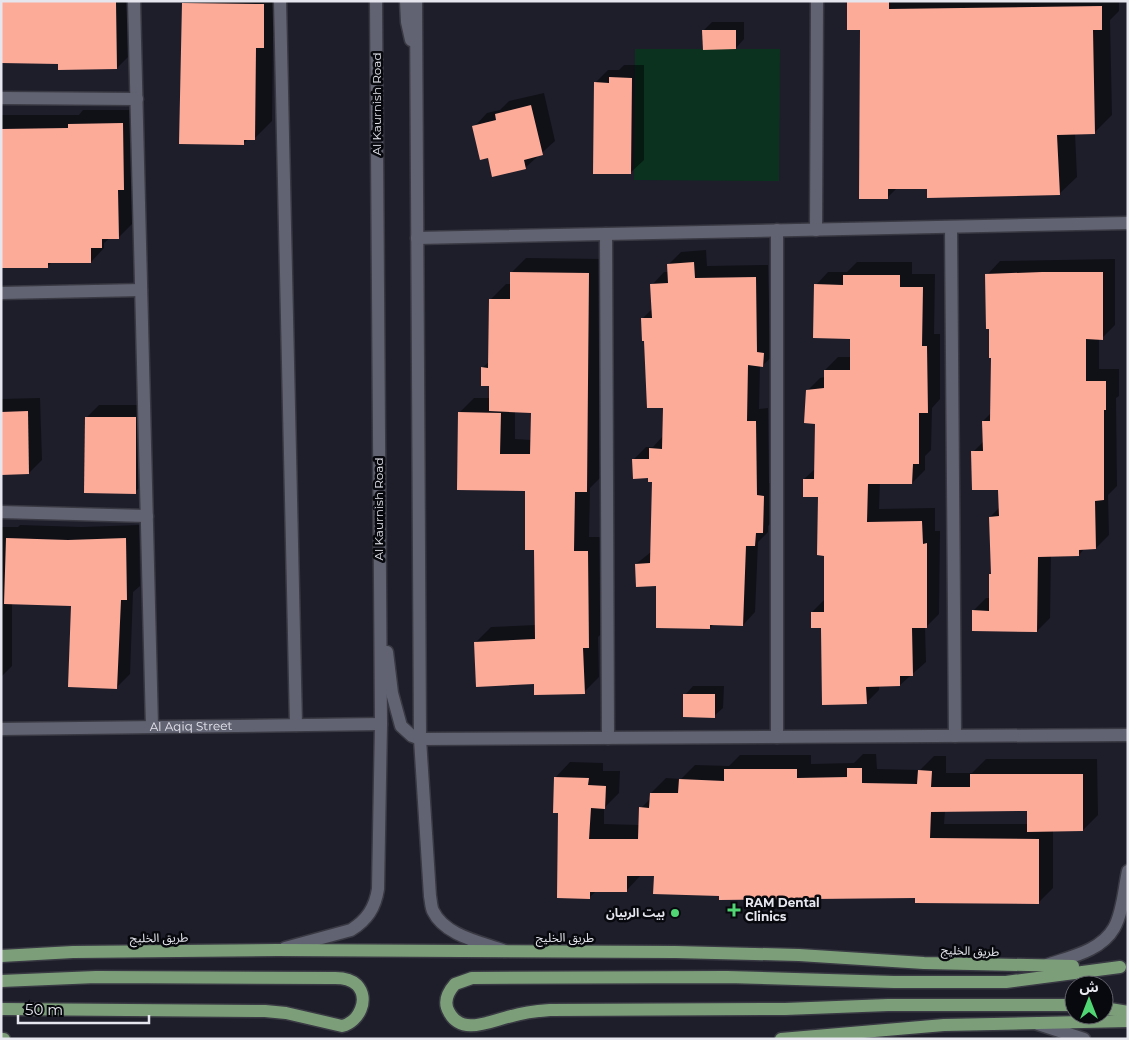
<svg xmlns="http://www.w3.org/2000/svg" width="1129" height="1040" font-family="Montserrat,'Noto Sans Arabic',sans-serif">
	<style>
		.green { fill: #0b321e }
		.shadow { fill: #0007; fill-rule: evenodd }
		.building { fill: #fdab99 }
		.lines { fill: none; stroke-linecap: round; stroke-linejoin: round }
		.street-casing { stroke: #393943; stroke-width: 15 }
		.secondary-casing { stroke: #393943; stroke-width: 15 }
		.primary-casing { stroke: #393943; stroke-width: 15 }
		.street { stroke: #626372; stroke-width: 12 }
		.secondary { stroke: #626372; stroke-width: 12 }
		.primary { stroke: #7c9f79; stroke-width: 12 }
		.poi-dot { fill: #51d674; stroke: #08090e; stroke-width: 2 }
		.labels { text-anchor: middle; stroke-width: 5; stroke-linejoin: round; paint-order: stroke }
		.street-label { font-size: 12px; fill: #e5e6ee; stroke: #08090e }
		.poi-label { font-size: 12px; font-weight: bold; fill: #e5e6ee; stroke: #08090e; text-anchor: start }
	</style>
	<rect width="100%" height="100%" fill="#1e1e2b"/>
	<polygon class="green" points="635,49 780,49 779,181 634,180"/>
	<g class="shadow">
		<polygon points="1,1 129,1 130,55 117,68 59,63 1,61"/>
		<polygon points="185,1 281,1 281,29 273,37 272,121 255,138 249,138 243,144 183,4"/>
		<polygon points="849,1 1119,1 1119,11 1110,20 1112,115 1095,132 1075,133 1077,177 1059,194 928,187 897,188 887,198 861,28"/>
		<polygon points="712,22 744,22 744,39 736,48 703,31"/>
		<polygon points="624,65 644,65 644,160 630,173 595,83 608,70 619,70"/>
		<polygon points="544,93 555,141 526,167 493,175 489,157 474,127 487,113 500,110 509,101"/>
		<polygon points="83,110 137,110 137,175 132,181 132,224 118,238 110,238 104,243 104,248 91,262 52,262 47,267 1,267 1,115 79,115"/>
		<polygon points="706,250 707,266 768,265 770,340 776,340 776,353 763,365 760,365 759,409 768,408 769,483 776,483 775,519 768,526 768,532 758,542 755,612 743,625 714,624 710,628 636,564 651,552 653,481 633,460 646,447 653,447 663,436 664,406 645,339 642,319 653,308 652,285 664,272 669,272 669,264 681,252"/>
		<path d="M526,258L604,259L602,476L590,488L589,537H602L604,631L598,637L599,677L584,692L535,683L476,642L491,627L536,625L535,549L526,490L459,413L474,398H490L491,385L482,368L490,361L491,299L506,284H511V273ZM515,411H532L531,440L515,439Z"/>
		<polygon points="1115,259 1115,325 1102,338 1099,338 1099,369 1119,369 1119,396 1116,398 1117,486 1108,495 1109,535 1096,548 1085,548 1079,555 1051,555 1050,618 1037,631 973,611 986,598 990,598 992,573 990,517 1000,507 1000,488 973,452 984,441 983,421 991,413 992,357 987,275 1000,261"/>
		<polygon points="857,262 912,262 912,274 935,274 934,334 940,334 940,399 932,408 931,450 925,456 925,470 912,483 880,482 879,509 935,508 935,531 940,531 939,614 926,627 925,627 926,662 900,685 879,685 879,690 866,703 812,612 825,599 825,554 820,496 804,479 815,469 816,422 807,391 820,378 825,377 825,370 838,357 852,357 852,338 816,285 828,272 847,272"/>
		<polygon points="40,398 42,460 29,473 1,473 1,399"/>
		<polygon points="99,405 148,405 148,479 135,492 86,418"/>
		<polygon points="20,525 82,527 139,525 140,586 133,592 130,674 117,687 72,605 12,603 12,666 1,677 1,527 18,527"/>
		<polygon points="693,686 724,686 723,708 714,716 685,695"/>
		<path d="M863,754H876L877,769L920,770L934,756H946V773H972L986,759H1097L1098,815L1083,830L1053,831V888L1038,903L916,897L720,894L655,875H641L626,891L597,890L590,897L556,777L570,762L603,763V771H620L619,793L604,808V824L640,825L641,808L651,798V793L666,778L681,779L695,765L729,766L740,755H811V764L854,763ZM1028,809V824H944L945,811Z"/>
	</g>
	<g class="building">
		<polygon points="847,1 889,1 889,9 1102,6 1102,30 1093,30 1095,134 1057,135 1060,195 927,198 927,189 888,189 888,199 859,199 860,30 847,30"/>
		<polygon points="1,2 116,2 117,69 58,70 58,64 1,63"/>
		<polygon points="182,3 264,4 264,48 256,48 255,140 244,140 244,145 179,144"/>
		<polygon points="702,30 736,30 736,49 703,50"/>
		<polygon points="609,77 632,78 631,174 593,174 594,82 609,83"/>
		<polygon points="531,105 543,155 524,160 526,169 492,177 488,158 480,160 472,126 496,120 495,114"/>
		<polygon points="123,123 124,190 118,190 119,239 102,239 102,248 91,248 91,263 48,263 48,268 1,268 1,129 68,128 68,124"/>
		<polygon points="694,262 695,278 756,277 757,352 764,353 763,367 748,365 747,421 756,421 757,495 764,496 763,533 756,533 755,546 746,546 743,626 710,625 710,629 656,628 656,586 636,587 635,564 650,563 652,482 648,482 648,478 633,479 632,459 649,459 649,448 662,449 663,408 647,408 644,341 642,341 641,318 652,318 650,284 668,283 667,264"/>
		<polygon points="510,272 589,273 587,492 575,492 574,551 588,551 589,648 583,648 585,694 534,695 534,684 476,687 474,642 535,639 534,550 525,550 525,491 457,490 458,412 501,413 500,454 530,454 531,413 489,411 489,386 481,386 481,367 488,368 489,299 510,299"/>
		<polygon points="1042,272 1103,272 1103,340 1086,339 1086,381 1106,381 1106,410 1104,410 1104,500 1095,501 1096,549 1079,550 1079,556 1038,557 1037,632 972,631 972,610 989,611 989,574 991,574 989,517 999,516 998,490 972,490 971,451 983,451 982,421 990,421 991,358 989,358 989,329 986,329 985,274"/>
		<polygon points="843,275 900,275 900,287 923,287 922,346 927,346 928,413 919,413 919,464 913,464 912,484 868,484 867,522 922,521 923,544 927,543 927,628 912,628 913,676 900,676 900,686 866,687 867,704 822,705 821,628 811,628 811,612 824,612 824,556 817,555 818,497 803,497 803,479 814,479 815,424 804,423 806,390 824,388 824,370 850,370 850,339 813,338 814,284 843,285"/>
		<polygon points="28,411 29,474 1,475 1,412"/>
		<polygon points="85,417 136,417 136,494 84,493"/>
		<polygon points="6,538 68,540 126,538 127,600 121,600 117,689 68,687 71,606 4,604"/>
		<polygon points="683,694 715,694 715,718 683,717"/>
		<polygon points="847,768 862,768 862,783 917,784 918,770 932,771 931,787 970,787 970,774 1083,774 1083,831 1027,832 1027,811 931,812 930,838 1039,839 1039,904 915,903 915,898 719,900 719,896 653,894 654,876 627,876 627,892 590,892 590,899 557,898 558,813 553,813 554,777 589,778 588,785 606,786 605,809 591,808 589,839 638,839 639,807 649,808 650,793 678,793 679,779 724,781 724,769 797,769 797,778 847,777"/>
	</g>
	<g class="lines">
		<defs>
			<g id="street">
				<polyline points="134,1 152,727"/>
				<polyline points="280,1 296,725"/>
				<polyline points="1,98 137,99"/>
				<polyline points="951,227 955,736"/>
				<polyline points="816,230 817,1"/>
				<polyline points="606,234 608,738"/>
				<polyline points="417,238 1128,223"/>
				<polyline points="1,293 141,290"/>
				<polyline points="1,512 147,516"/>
				<path id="s1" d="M1,729L381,724"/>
				<polyline points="777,737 777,230"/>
				<polyline points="420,739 1128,735"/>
			</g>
			<g id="secondary">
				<polyline points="406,1 407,22 411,40"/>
				<path d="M416,1L420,739L430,896C431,901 431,907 433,911C445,936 481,942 505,951"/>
				<polyline points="387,652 392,693 401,726 412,736 420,739"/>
				<path d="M285,948L351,930C367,920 375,908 378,889L381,724L376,1"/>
				<path d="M1047,965C1070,957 1101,951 1114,928C1123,912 1124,889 1128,871"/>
				<polyline points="1038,1024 1084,1039"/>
			</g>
			<g id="primary">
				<polyline points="1,956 73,952 277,950 675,952 799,955 924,963 1073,966"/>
				<path d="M1,981L96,977L335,978C342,978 351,979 357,985C370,999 359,1022 342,1026L286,1013L265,1011L1,1009"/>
				<path d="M1074,1005H888L785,1009L550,1010C537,1011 525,1012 512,1016C492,1020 462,1037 449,1012C443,1002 448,992 455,984L472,978L727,977L894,982H1006L1120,967"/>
				<polyline points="1104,1008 1128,1012"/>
				<polyline points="1,1039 4,1039"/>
				<polyline points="781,1039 944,1025 1128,1021"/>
			</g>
		</defs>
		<use href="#street" class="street-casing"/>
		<use href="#secondary" class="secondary-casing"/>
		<use href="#primary" class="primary-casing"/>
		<use href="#street" class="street"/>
		<use href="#secondary" class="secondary"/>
		<use href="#primary" class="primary"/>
	</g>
	<g class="poi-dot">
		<path d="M731.5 902.5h5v5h5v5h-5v5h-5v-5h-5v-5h5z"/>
		<circle cx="675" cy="913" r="5"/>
	</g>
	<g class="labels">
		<g class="street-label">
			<text transform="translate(377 104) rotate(-90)" y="4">Al Kaurnish Road</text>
			<text transform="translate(379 509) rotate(-90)" y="4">Al Kaurnish Road</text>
			<text dy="4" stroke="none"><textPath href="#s1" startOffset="190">Al Aqiq Street</textPath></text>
			<text transform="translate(159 938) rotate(-1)" y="4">طريق الخليج</text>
			<text x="565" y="942">طريق الخليج</text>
			<text transform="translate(970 951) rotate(2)" y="4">طريق الخليج</text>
		</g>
		<g class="poi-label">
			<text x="745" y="907">RAM Dental<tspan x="745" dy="14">Clinics</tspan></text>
			<text x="665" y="917" text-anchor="end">بيت الربيان</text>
		</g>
	</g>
	<rect width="1129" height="1040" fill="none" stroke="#e5e6ee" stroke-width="5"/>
	<g transform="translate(1089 1000)"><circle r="24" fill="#08090e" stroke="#606168"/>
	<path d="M0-4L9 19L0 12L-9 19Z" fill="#51d674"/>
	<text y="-8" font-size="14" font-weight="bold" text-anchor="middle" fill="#e5e6ee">ش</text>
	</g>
	<path d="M18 1015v8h131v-8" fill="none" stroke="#e5e6ee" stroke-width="2.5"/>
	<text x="25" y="1015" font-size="15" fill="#e5e6ee" stroke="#08090e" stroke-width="4" paint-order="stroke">50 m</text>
</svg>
